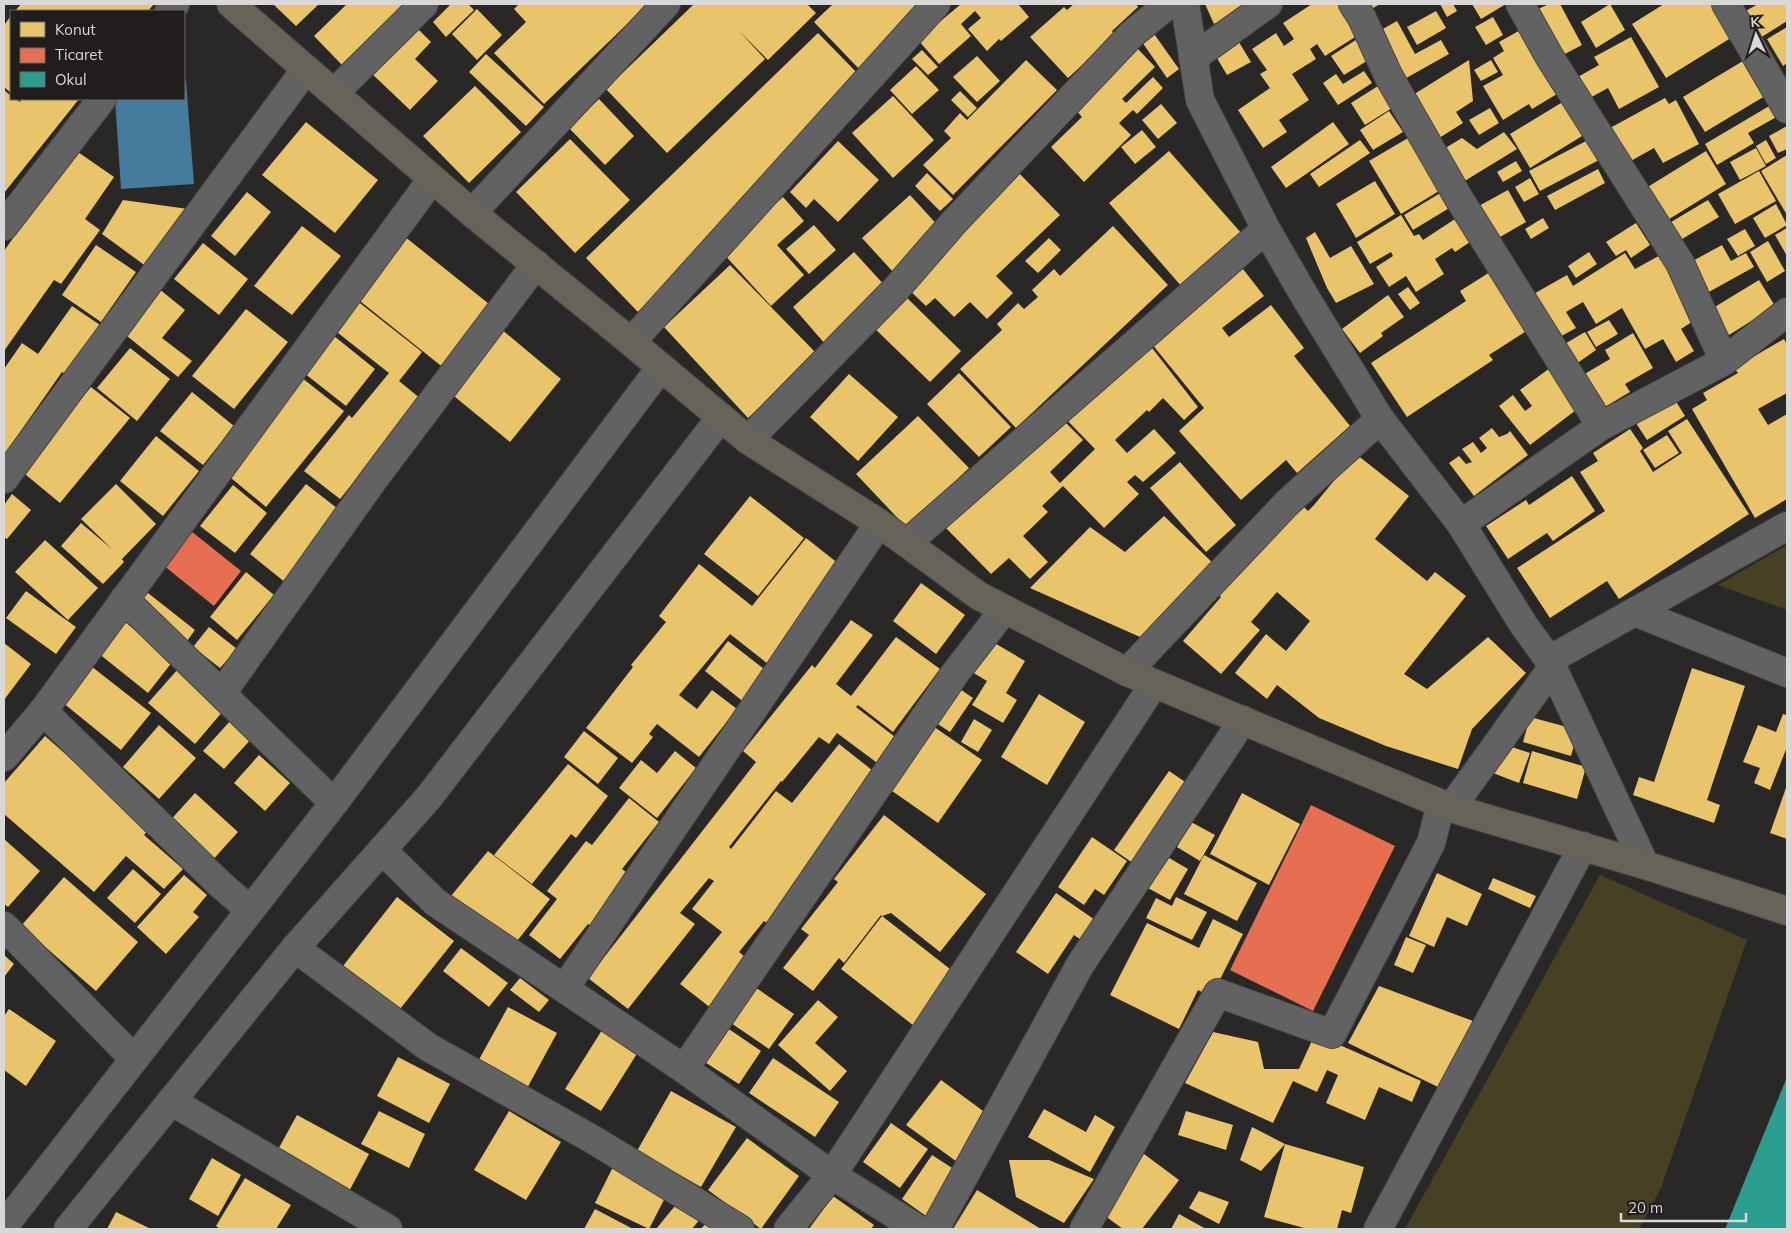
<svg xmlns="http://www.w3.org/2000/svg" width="1791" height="1233" font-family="Mulish,sans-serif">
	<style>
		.green { fill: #464123 }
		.homes { fill: #e9c46a }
		.shops { fill: #e76f51 }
		.schools { fill: #2a9d8f }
		.public { fill: #457b9d }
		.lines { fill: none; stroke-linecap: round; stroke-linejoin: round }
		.minor-casing { stroke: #464544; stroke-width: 30 }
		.major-casing { stroke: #464544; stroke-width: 30 }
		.minor { stroke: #636262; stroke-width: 28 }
		.major { stroke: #686359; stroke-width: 28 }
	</style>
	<rect width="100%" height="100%" fill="#292827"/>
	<g class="green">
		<polygon points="1787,545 1787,610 1718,585"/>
		<polygon points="1600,875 1747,940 1661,1188 1639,1229 1405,1229"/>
	</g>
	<g class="homes">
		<polygon points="21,4 154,4 148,11 15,11"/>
		<polygon points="273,4 319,4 296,26"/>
		<polygon points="347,4 404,4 342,65 314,36"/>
		<polygon points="451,4 468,4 474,10 446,37 433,22"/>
		<polygon points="519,4 648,4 544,104 494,53 526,22 514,9"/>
		<polygon points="694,4 807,4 816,13 768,60 739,31 765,59 667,153 606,89"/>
		<polygon points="833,4 928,4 862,72 814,22"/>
		<polygon points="961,4 1018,4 1029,17 1001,41 999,39 987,51 968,29 981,18 975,11 961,24 971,36 939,64 918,40"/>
		<polygon points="1074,4 1136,4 1138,7 1112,31 1115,35 1068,78 1030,37 1064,7 1067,10"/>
		<polygon points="1205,4 1256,4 1214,24"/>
		<polygon points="1312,4 1340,4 1360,34 1325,56 1317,44 1310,49 1316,59 1292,74 1309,100 1279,120 1287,132 1263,148 1238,110 1270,88 1260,74 1267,70 1252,49 1276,33 1284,46 1294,39 1283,23"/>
		<polygon points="1363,4 1380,4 1368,11"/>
		<polygon points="1440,4 1453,4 1457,11 1447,17"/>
		<polygon points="1472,4 1506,4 1481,19"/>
		<polygon points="1549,4 1560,4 1582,45 1561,56 1536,10"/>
		<polygon points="1610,4 1625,30 1596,48 1581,22"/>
		<polygon points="1664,4 1714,4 1734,36 1666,78 1632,24"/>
		<polygon points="1758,4 1787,4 1787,21 1760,38 1744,12"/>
		<polygon points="477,9 502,35 477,60 452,34"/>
		<polygon points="1436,11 1446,28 1417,45 1407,27"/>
		<polygon points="11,16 11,93 4,87 4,25"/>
		<polygon points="1493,17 1503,35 1486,45 1475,27"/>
		<polygon points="1397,21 1415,54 1441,40 1449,54 1401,81 1374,34"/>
		<polygon points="414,25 431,42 415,59 438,81 410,110 369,71"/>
		<polygon points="1787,27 1787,63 1783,66 1767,39"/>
		<polygon points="1524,28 1562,91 1532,109 1529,104 1503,120 1483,86 1503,75 1493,58 1504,51 1499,42"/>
		<polygon points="1152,31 1179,69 1167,78 1140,39"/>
		<polygon points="818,33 864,80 743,210 638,312 586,258"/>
		<polygon points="1362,36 1375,56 1344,75 1331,56"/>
		<polygon points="1631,37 1659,87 1619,109 1608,88 1588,99 1576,78 1599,65 1594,57"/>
		<polygon points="1237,39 1251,62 1227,75 1214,53"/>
		<polygon points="1137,48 1155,67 1122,99 1126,103 1153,77 1163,88 1137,114 1133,110 1119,123 1131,135 1084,182 1051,147 1082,117 1074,108"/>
		<polygon points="922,50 938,67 928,75 912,59"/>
		<polygon points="486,54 544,107 526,126 469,72"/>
		<polygon points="977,56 1000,81 977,102 953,77"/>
		<polygon points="1748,58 1770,93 1705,132 1683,97"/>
		<polygon points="1026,60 1057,90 953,195 923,165 951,138 944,131 960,113 967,120"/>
		<polygon points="1469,60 1473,101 1456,112 1463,123 1436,140 1414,100 1416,93"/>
		<polygon points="1491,60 1498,72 1481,81 1474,70"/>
		<polygon points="916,66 939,90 912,114 890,90"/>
		<polygon points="1364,71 1372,83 1338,105 1323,83 1336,74 1343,84"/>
		<polygon points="475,86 521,132 469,183 423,136"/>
		<polygon points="1378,86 1392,108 1365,125 1351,103"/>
		<polygon points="4,90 11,96 11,99 15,99 20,102 21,100 19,99 79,99 4,193"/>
		<polygon points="960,91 977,108 968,117 951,100"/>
		<polygon points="893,96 934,140 893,178 852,133"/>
		<polygon points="1665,98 1669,104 1676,100 1699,144 1663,163 1654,148 1629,162 1610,128"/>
		<polygon points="599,99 634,136 605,165 569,128"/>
		<polygon points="1566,100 1587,133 1530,168 1510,134"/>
		<polygon points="1776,102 1782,114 1748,133 1754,143 1717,165 1705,144"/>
		<polygon points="1161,104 1177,123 1158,139 1142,120"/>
		<polygon points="1490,108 1499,123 1479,135 1469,120"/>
		<polygon points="1389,111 1403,132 1373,150 1360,130"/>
		<polygon points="306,122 378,180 335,233 262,175"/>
		<polygon points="1333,122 1349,144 1286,188 1271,167"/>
		<polygon points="1787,126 1787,149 1778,153 1769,136"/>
		<polygon points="1142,130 1156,147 1135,164 1121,147"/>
		<polygon points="1504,132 1517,149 1463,182 1442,150 1462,138 1477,149"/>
		<polygon points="1408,138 1439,191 1401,214 1369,161"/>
		<polygon points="570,139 630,200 575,253 516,192"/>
		<polygon points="1360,140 1370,153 1319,187 1310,174"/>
		<polygon points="1588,140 1599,160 1540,191 1529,171"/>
		<polygon points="1766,140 1776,158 1766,164 1756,146"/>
		<polygon points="838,141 879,180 838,222 814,199 806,208 790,192"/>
		<polygon points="1756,148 1766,166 1740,180 1730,162"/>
		<polygon points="75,150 114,177 85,219 100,230 61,284 54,280 4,351 4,251"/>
		<polygon points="1169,151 1242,234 1182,287 1109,203"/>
		<polygon points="1706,151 1726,184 1666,221 1646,188"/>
		<polygon points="1787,155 1787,215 1761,171"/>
		<polygon points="1516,161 1522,171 1503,182 1497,172"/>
		<polygon points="1598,169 1605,183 1555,210 1547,196"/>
		<polygon points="1759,171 1776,201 1735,224 1718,194"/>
		<polygon points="1018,172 1060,215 996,276 1013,293 987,319 970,302 954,317 935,298 926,306 904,285"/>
		<polygon points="927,173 953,199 940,211 915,186"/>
		<polygon points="1530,178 1539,194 1524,202 1515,187"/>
		<polygon points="1375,181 1395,214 1356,238 1336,204"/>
		<polygon points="1508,190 1526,222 1493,241 1475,208"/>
		<polygon points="247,192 271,212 235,256 211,236"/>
		<polygon points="1442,192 1451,207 1413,230 1404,215"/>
		<polygon points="910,195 942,230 894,273 862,238"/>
		<polygon points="783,197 804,221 777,245 804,275 771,306 722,252"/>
		<polygon points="123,200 188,209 147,267 102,234"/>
		<polygon points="1708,200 1719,217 1682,239 1671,222"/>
		<polygon points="1776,204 1787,225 1765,238 1753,218"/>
		<polygon points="1401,215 1414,236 1419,234 1423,240 1458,217 1473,240 1455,252 1452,248 1435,259 1444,274 1416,292 1406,276 1389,287 1376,267 1393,256 1391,252 1370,264 1357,242"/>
		<polygon points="1543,218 1549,228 1531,239 1525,229"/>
		<polygon points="1636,223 1650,245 1631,258 1626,250 1616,256 1606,242"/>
		<polygon points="814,225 836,250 809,274 786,249"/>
		<polygon points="302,226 341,256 292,315 254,286"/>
		<polygon points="1113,226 1168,285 1016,428 960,369 1002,330 997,324 1018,303 1024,309 1038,297 1032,290 1054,269 1060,276"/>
		<polygon points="1787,228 1787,256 1775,235"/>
		<polygon points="1745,229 1755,246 1738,256 1727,239"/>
		<polygon points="1315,232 1330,258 1351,246 1374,284 1336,303 1327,288 1306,238"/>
		<polygon points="404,236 494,308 445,369 355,297"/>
		<polygon points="1049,238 1061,250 1038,273 1025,261"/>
		<polygon points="1768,241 1785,271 1767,282 1750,252"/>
		<polygon points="203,243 248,279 219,315 174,279"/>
		<polygon points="96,245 136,272 101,322 62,295"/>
		<polygon points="1722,245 1731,261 1746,253 1754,267 1707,293 1689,263"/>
		<polygon points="854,252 888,289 826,345 793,307"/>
		<polygon points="1589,252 1597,264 1576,278 1568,266"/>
		<polygon points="1625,253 1635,269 1664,253 1698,318 1681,329 1694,351 1676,362 1663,339 1645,349 1622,308 1596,324 1583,302 1566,312 1576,328 1556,339 1530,296 1567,275 1573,286"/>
		<polygon points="730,265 818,355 748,418 664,327"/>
		<polygon points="1243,269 1264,296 1222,328 1229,337 1271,305 1304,348 1294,356 1350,426 1297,473 1286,460 1241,500 1179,431 1204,408 1151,343 1202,301"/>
		<polygon points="1490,272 1528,330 1489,355 1493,360 1407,417 1371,363 1466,301 1460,291"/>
		<polygon points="1759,280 1775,306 1729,335 1713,308"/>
		<polygon points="1408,287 1420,303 1410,310 1398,294"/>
		<polygon points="158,288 185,310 162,338 192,361 178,377 122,332"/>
		<polygon points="901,292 961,351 930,382 870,324"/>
		<polygon points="1388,295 1404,317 1381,333 1383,336 1360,353 1342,329"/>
		<polygon points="356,300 422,352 399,381 421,399 340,499 304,471 349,415 352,418 389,373 333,329"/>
		<polygon points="72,306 106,329 71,377 62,372 4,455 4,369 22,343 38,354"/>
		<polygon points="246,309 288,342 234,409 192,376"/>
		<polygon points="1609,320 1618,334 1596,347 1587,332"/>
		<polygon points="501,329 561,379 510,442 449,392"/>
		<polygon points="1585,332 1596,350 1576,364 1563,345"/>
		<polygon points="1633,333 1653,368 1625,384 1630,392 1603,408 1583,375 1610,359 1605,350"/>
		<polygon points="334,336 375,369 346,406 304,373"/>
		<polygon points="1784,339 1787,345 1787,393 1758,409 1768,425 1787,414 1787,499 1755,518 1692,409 1707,400 1703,393 1738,373 1734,368"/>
		<polygon points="1149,344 1198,407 1184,420 1163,398 1149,412 1147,410 1115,440 1127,453 1154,429 1176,453 1143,482 1135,475 1127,482 1139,494 1104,528 1063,486 1042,506 1048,512 1023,536 1048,562 1030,579 1009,558 991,574 945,527 1060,417 1083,440 1050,472 1060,483 1095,449 1064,417"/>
		<polygon points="130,348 170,379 137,421 97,388"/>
		<polygon points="1550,368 1580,407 1530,445 1499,406 1513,395 1525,411 1532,406 1520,390"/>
		<polygon points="959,373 1011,427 979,457 927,404"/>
		<polygon points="849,374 898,417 858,461 810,417"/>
		<polygon points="302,378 344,411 266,507 225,473"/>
		<polygon points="91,387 130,418 60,503 20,470"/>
		<polygon points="192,392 234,426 203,465 160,431"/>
		<polygon points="1672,395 1685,416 1647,440 1634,420"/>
		<polygon points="918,416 969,468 907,528 856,474"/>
		<polygon points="1687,419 1749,514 1619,599 1607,581 1550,618 1517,568 1605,511 1580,472 1598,461 1593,453 1630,429 1643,448 1640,451 1653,472 1682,453 1668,431"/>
		<polygon points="1492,428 1499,437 1507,434 1510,431 1528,455 1474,496 1449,463 1459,456 1466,464 1472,462 1462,449 1473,442 1481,453 1487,448 1479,438"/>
		<polygon points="1667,435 1679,453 1655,468 1643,450"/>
		<polygon points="156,436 199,471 163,516 120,481"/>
		<polygon points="1356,454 1409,496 1375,539 1427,581 1435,572 1466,596 1404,674 1427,689 1488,637 1526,673 1472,729 1458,769 1386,746 1319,718 1277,685 1267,699 1235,673 1266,634 1286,651 1310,621 1277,592 1251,622 1260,630 1221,674 1183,641 1221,597 1218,594 1302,505 1308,511 1314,505"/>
		<polygon points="1180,462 1236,525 1206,552 1150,488"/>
		<polygon points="1572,476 1595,511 1553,541 1547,533 1508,559 1486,526 1526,500 1529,505"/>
		<polygon points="116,484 156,524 122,559 124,562 103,584 61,546 81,523 113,550 81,519"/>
		<polygon points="306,484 342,512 286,583 250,554"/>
		<polygon points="233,485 267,513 235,553 200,526"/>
		<polygon points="12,494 31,510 7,539 4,537 4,505"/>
		<polygon points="750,496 804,538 758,596 704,554"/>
		<polygon points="1164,516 1218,568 1140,637 1030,588 1090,527 1125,552"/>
		<polygon points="806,538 844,568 768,664 730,634 679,695 697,709 712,690 737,709 699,757 657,724 649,734 653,737 632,763 586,728 633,667 631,665 666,622 659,616 699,564 752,606"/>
		<polygon points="45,540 98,588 68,620 15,572"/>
		<polygon points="246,572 274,595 237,640 210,617"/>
		<polygon points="921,583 965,615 936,654 893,621"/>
		<polygon points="26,591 76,627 56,654 6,618"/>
		<polygon points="148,593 195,630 187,641 139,603"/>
		<polygon points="851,620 873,635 836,684 851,696 896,637 940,669 893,732 858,705 856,707 903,743 884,768 837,733 829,744 819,737 782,782 781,781 729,847 731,849 776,791 792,803 839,744 882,778 768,924 764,921 739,952 763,971 752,985 794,1014 769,1049 725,1019 680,984 722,932 692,909 714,881 709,878 680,913 695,924 628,1009 588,978 756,762 743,751 812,665 815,668"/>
		<polygon points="124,621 173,661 148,693 98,653"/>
		<polygon points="209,627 237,649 220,668 193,647"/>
		<polygon points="986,638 1025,661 1006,693 1017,700 1003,723 972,705 987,681 967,669"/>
		<polygon points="728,641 769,673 745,703 705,671"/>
		<polygon points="4,643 31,664 4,700"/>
		<polygon points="91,666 151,713 121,750 62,702"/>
		<polygon points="1692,668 1745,686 1707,800 1720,805 1714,823 1633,795 1639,777 1654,782"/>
		<polygon points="178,669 224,710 195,744 148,703"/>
		<polygon points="951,683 973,698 950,732 927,717"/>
		<polygon points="1039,694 1085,722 1047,785 1001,757"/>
		<polygon points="1783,714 1787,715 1787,747 1770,790 1754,783 1760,768 1743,762 1758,725 1776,732"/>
		<polygon points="1530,717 1578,730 1571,756 1523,742"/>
		<polygon points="974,719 992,730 978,752 961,742"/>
		<polygon points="231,720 252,738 224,769 203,751"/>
		<polygon points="927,722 982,760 938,823 882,784"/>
		<polygon points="159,725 196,758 159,799 123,767"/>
		<polygon points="584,731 618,758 598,784 564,757"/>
		<polygon points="45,736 150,828 144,835 183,869 164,889 126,856 94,892 4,814 4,783"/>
		<polygon points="1503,744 1530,753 1519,783 1493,773"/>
		<polygon points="675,751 696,768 657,818 619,788 641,760 657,773"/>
		<polygon points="1532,751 1586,767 1577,799 1523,783"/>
		<polygon points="259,755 290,783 265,811 234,783"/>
		<polygon points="568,764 608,796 576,838 571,834 532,884 494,855"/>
		<polygon points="1169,771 1194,788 1140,868 1114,850"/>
		<polygon points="1787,785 1787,839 1770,833"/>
		<polygon points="195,793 238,832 209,864 166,825"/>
		<polygon points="1242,793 1300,824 1269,885 1210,854"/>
		<polygon points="629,798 659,822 622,869 631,876 591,926 588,924 560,959 529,935 557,899 547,891 586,841 592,845"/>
		<polygon points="884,815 986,894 940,952 891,913 882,916 959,976 918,1029 841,969 882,916 881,915 844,963 839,958 813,991 783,968 809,935 801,929 838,882 834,879"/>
		<polygon points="1191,822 1215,835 1200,861 1177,847"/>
		<polygon points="1092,837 1127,861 1104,895 1095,889 1084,905 1058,887"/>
		<polygon points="4,839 40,871 8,907 4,904"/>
		<polygon points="488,851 550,899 514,945 451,896"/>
		<polygon points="1164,855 1188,869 1170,900 1146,887"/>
		<polygon points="1204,855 1257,883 1237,921 1184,894"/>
		<polygon points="133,869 161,894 135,923 107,898"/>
		<polygon points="1437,873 1482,894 1467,926 1447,917 1434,947 1409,936"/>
		<polygon points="184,875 207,895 193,912 199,917 166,954 137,927"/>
		<polygon points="64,877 138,942 96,991 21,926"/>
		<polygon points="1493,878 1536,896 1530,908 1488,889"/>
		<polygon points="1056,893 1098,922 1084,942 1074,935 1048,974 1016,952"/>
		<polygon points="397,897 454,941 400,1009 343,966"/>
		<polygon points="1176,897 1207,912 1192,940 1146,918 1156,898 1172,906"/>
		<polygon points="1213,919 1243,934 1211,997 1198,990 1179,1029 1110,995 1147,923 1199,948"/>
		<polygon points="1406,937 1426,945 1413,973 1394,965"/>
		<polygon points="461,948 508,983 489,1007 443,971"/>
		<polygon points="4,955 14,964 4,977"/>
		<polygon points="520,978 549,1000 539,1012 510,990"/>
		<polygon points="1379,986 1473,1021 1440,1088 1348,1043"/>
		<polygon points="818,1000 838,1017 815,1043 847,1071 830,1091 778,1045"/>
		<polygon points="508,1007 557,1033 525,1092 476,1065"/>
		<polygon points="9,1009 56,1041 26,1086 4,1070 4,1016"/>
		<polygon points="723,1025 761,1051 739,1084 700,1059"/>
		<polygon points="602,1030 638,1052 601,1111 565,1089"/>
		<polygon points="1213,1032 1258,1042 1264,1069 1299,1069 1315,1034 1421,1081 1412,1102 1379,1087 1365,1120 1326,1103 1338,1075 1327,1070 1317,1092 1293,1081 1273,1123 1185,1083"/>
		<polygon points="398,1057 450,1084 429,1123 377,1096"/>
		<polygon points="773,1058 839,1102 815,1137 749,1093"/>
		<polygon points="941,1080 994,1119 960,1164 906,1125"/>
		<polygon points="671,1091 736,1127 701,1187 637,1151"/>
		<polygon points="1044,1109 1086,1132 1095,1115 1115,1127 1090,1172 1028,1137"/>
		<polygon points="379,1111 425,1134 409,1168 361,1144"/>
		<polygon points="509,1111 561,1142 526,1200 474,1170"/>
		<polygon points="1186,1111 1233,1125 1226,1150 1178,1135"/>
		<polygon points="297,1115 369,1154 347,1195 275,1155"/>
		<polygon points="891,1123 928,1149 900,1188 863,1162"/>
		<polygon points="1252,1127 1285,1144 1364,1167 1351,1213 1342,1210 1337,1229 1308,1229 1264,1217 1285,1144 1261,1171 1240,1160"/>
		<polygon points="747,1138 799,1176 761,1229 708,1190"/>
		<polygon points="1144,1154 1179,1180 1142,1229 1123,1229 1101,1213"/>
		<polygon points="932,1155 960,1173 929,1218 902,1199"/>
		<polygon points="212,1158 241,1175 218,1216 189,1199"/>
		<polygon points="1009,1160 1049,1160 1094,1179 1064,1223 1016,1197"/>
		<polygon points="615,1163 669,1190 649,1229 595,1203"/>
		<polygon points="245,1178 291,1205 276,1229 220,1229 216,1226"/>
		<polygon points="977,1190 1041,1229 953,1229"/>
		<polygon points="1199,1191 1229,1202 1219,1224 1189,1208"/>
		<polygon points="833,1196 874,1225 871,1229 809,1229"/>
		<polygon points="679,1201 700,1219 692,1229 656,1229"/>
		<polygon points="595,1209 633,1229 584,1229"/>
		<polygon points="116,1212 151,1229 107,1229"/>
		<polygon points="1179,1214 1206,1229 1171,1229"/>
		<polygon points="706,1223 714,1229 701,1229"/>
	</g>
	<g class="shops">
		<polygon points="191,531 241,571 214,606 163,565"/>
		<polygon points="1311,805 1395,846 1313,1011 1230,970"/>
	</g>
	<polygon class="schools" points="1787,1077 1787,1229 1725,1229"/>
	<polygon class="public" points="184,81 186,81 194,184 121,189 115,99 184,99"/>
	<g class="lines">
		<defs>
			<g id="minor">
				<polyline points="1185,4 1200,100 1266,229 1304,295 1380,419 1461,524 1523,624 1549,660 1645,865"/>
				<polyline points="1353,4 1362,18 1388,75 1458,197 1601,426"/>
				<polyline points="1520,4 1549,56 1680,263 1724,361"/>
				<polyline points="1726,4 1787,109"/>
				<polyline points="169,11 175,4"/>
				<polyline points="1193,58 1268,4"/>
				<polyline points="334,93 424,4"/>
				<polyline points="472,213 666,4"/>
				<polyline points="4,226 102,99"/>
				<polyline points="631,342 936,4"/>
				<polyline points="748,440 896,289 955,221 1132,34 1169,4"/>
				<polyline points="4,479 306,69"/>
				<polyline points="1461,524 1601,426 1724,361 1787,312"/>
				<polyline points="907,543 1266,229"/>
				<polyline points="124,599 334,803"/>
				<polyline points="1635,612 1787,673"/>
				<polyline points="1549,660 1787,526"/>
				<polyline points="1127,672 1287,503 1380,419"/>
				<polyline points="222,693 374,479 536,264"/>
				<polyline points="43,711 221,885 250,910"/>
				<polyline points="4,757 43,711 432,179"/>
				<polyline points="1451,808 1552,668"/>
				<polyline points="382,850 435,902 684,1069 832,1175 918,1229"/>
				<polyline points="4,926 134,1059"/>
				<polyline points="295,948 428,1047 592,1139 740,1229"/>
				<polyline points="565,988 879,523"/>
				<polyline points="684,1069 956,672 1004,610"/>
				<polyline points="171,1101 388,1229"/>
				<polyline points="4,1226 334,803 661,367"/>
				<polyline points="68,1229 295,948 429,797 721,417"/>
				<polyline points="788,1229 832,1175 1154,684"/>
				<polyline points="935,1229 1080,965 1243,720"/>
				<polyline points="1084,1229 1218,993 1332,1034 1431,843 1441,804"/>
				<polyline points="1378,1229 1583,846"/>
			</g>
			<polyline id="major" points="231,4 472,213 631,342 748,440 879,523 979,596 1127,672 1451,808 1645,865 1787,911"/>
		</defs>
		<use href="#minor" class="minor-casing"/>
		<use href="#major" class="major-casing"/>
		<use href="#minor" class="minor"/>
		<use href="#major" class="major"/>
	</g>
	<rect width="1791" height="1233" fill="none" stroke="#dad8d7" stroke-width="10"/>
	<rect x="10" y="10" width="175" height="90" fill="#201d1c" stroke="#6a6867"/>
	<rect x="20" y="22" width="25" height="15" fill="#e9c46a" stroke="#6a6867"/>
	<text x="55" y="35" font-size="15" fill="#dad8d7">Konut</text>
	<rect x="20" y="48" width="25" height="15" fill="#e76f51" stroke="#6a6867"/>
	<text x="55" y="60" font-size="15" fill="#dad8d7">Ticaret</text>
	<rect x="20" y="72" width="25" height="15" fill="#2a9d8f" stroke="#6a6867"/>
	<text x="55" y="85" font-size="15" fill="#dad8d7">Okul</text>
	<g transform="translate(1756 35) rotate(356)" stroke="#201d1c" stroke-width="4" paint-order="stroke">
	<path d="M0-4L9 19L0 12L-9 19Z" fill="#dad8d7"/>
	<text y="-8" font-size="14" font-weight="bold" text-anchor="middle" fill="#dad8d7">K</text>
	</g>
	<path d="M1621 1213v8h125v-8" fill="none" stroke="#dad8d7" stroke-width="2.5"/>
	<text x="1628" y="1213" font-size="15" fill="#dad8d7" stroke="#201d1c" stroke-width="4" paint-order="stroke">20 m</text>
</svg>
